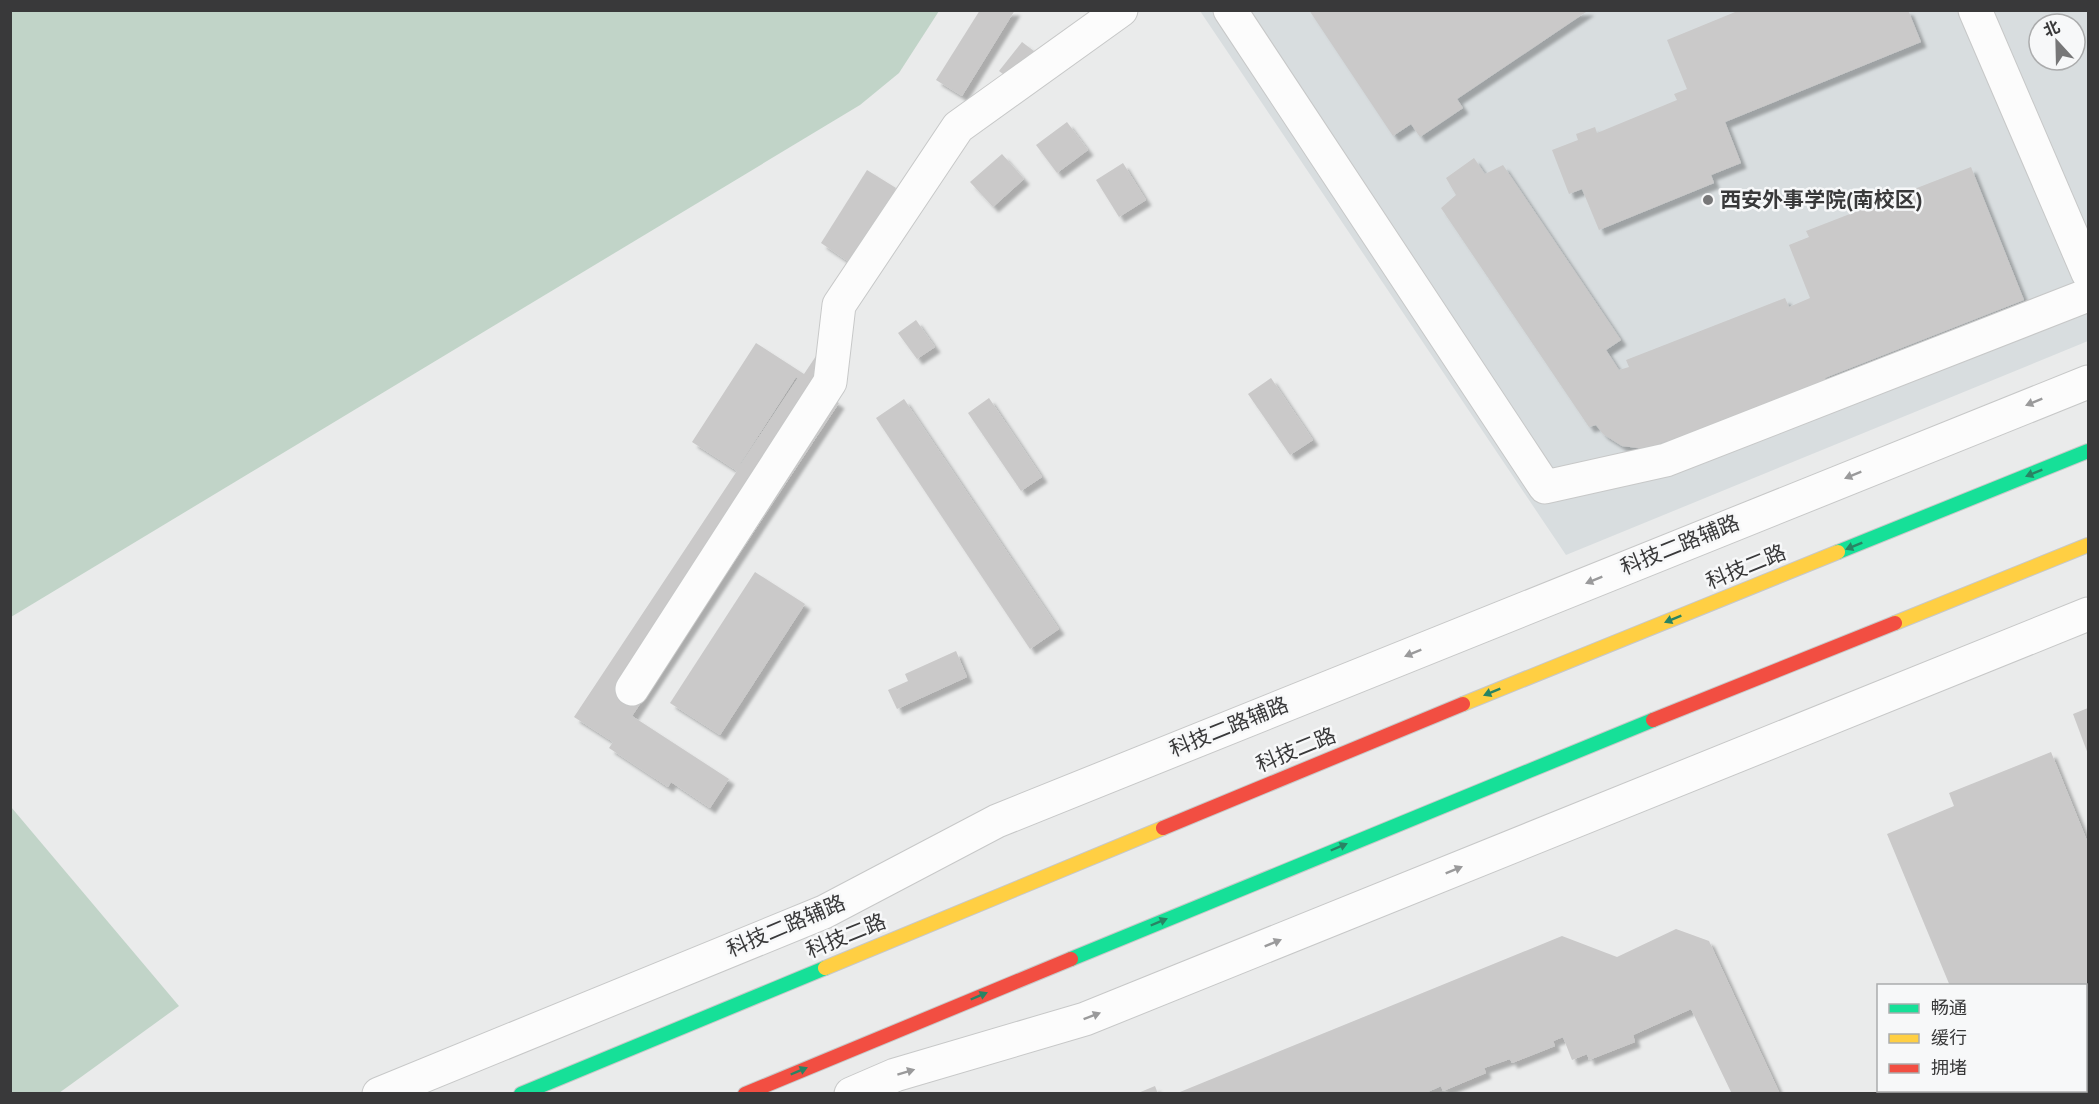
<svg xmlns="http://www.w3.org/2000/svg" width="2099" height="1104" font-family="'PT Sans','Noto Sans SC',sans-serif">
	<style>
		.built { fill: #d8dddf; fill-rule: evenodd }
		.green { fill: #c1d4c8 }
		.building { fill: #cac9c9; fill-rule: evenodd; filter: url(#shadow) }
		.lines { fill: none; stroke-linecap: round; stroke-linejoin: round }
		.street-casing { stroke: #c7c8c8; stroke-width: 35 }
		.fast-casing { stroke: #c7c8c8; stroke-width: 16 }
		.slow-casing { stroke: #c7c8c8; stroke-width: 16 }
		.jam-casing { stroke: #c7c8c8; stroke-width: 16 }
		.street { stroke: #fcfcfc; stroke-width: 33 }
		.fast { stroke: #16e098; stroke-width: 14 }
		.slow { stroke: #ffcf43; stroke-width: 14 }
		.jam { stroke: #f24e42; stroke-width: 14 }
		.oneway { fill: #9a9a9b }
		.oneway2 { fill: #298464 }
		.poi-dot { fill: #777778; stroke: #f7f8f9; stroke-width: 2 }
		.labels { text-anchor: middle; stroke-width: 5; stroke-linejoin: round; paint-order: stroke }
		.poi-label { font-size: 21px; font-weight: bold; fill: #39393a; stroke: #f7f8f9; text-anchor: start }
		.street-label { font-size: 21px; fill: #39393a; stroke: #f7f8f9 }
	</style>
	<defs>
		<filter id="shadow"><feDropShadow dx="5.5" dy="5.5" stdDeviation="1.5" flood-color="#0004"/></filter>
	</defs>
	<rect width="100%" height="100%" fill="#eaebeb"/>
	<path class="built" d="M1200,11H2088V341L1566,555ZM2039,24H2075V60H2039Z"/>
	<g class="green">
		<polygon points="11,10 939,10 939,11 899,73 860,105 11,617"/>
		<polygon points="11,807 179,1006 59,1093 11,1093"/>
	</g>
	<g class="building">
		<polygon points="980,10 1015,10 962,96 936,80"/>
		<polygon points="1309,10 1589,10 1457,99 1463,108 1420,137 1411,124 1393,136"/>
		<polygon points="1740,10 1908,10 1921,42 1725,122 1741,163 1711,175 1714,183 1599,230 1582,189 1569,194 1552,150 1578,140 1576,134 1595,127 1597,133 1677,100 1674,94 1687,89 1667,40"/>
		<polygon points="1022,42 1043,58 1020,87 999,71"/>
		<polygon points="1067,122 1088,150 1057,173 1036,145"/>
		<polygon points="1002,154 1024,179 993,207 970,182"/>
		<polygon points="1474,158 1485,174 1503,165 1621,340 1606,350 1619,370 1629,367 1626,360 1785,298 1789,307 1810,298 1789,245 1809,237 1806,231 1971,167 2024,300 1825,378 1829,388 1670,450 1667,441 1646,449 1622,446 1603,434 1596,425 1589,427 1441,208 1456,195 1446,178"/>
		<polygon points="1123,163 1146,200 1119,217 1096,180"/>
		<polygon points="867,170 896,188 849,262 821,243"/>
		<polygon points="916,320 935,347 917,359 898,333"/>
		<path d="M756,343L804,374L816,356L840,372L825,394L839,403L632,716L729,779L710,808L671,782L668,787L609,748L613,742L574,717L737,471L692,442ZM796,377L798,378L741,464H740Z"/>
		<polygon points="1271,378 1313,440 1290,455 1248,394"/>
		<polygon points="989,398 1042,477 1021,491 968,413"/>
		<polygon points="904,399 1059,629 1030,649 876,418"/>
		<polygon points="755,572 805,604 720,735 670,703"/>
		<polygon points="956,651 967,677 897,709 888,690 908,681 905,674"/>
		<polygon points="2088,708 2088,754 2073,714"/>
		<polygon points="2051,752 2088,843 2088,984 2086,991 2086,986 1950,986 1887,834 1954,806 1949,793"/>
		<polygon points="1676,929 1709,941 1780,1094 1732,1094 1691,1009 1633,1035 1635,1042 1589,1060 1587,1054 1572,1060 1563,1037 1553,1041 1555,1046 1512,1063 1510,1059 1484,1068 1486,1073 1443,1091 1441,1086 1423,1094 1175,1094 1562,936 1617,957"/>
		<polygon points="2088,1053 2088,1094 2026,1094 2025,1090 2086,1090 2086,1054"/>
		<polygon points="1155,1086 1158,1094 1138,1094 1138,1093"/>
	</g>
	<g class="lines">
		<defs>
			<g id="street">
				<polyline points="1230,10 1545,487 1666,460 2088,295"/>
				<polyline points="1975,10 2088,273"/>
				<polyline points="632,689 830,382 839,305 958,127 1121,10"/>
				<polyline points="379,1094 824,912 997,821 2088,382"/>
				<polyline points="851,1094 895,1075 1085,1019 2088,614"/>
			</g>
			<g id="fast">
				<polyline points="1838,552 2088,451"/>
				<polyline points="1071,959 1653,720"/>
				<polyline points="521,1094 825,968"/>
			</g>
			<g id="slow">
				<polyline points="1895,623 2088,545"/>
				<polyline points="1463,704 1838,552"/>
				<polyline points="825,968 1163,828"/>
			</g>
			<g id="jam">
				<polyline points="1653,720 1895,623"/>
				<polyline points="1163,828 1463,704"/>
				<polyline points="745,1094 1071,959"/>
			</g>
		</defs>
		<use href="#street" class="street-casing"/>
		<use href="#fast" class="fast-casing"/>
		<use href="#slow" class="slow-casing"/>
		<use href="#jam" class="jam-casing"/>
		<use href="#street" class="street"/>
		<use href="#fast" class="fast"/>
		<use href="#slow" class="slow"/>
		<use href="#jam" class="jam"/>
	</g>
	<defs><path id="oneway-solid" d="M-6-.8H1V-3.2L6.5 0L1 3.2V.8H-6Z" transform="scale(1.5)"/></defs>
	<g class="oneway">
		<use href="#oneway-solid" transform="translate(2034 402) rotate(158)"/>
		<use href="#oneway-solid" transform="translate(1853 475) rotate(158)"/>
		<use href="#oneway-solid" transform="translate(1594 580) rotate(158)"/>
		<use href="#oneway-solid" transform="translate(1413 653) rotate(158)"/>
		<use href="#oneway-solid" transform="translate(1454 870) rotate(-22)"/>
		<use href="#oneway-solid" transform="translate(1273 943) rotate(-22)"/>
		<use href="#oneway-solid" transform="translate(1092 1016) rotate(-21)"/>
		<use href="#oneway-solid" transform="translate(906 1072) rotate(-17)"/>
	</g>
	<g class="oneway2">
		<use href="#oneway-solid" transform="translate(2034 473) rotate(158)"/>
		<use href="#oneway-solid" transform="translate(1854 546) rotate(158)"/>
		<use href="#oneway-solid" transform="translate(1673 619) rotate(158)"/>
		<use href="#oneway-solid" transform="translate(1492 692) rotate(158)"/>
		<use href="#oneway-solid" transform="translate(1339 847) rotate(-23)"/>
		<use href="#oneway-solid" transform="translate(1159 922) rotate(-23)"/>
		<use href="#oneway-solid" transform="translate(979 996) rotate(-23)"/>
		<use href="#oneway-solid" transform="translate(799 1071) rotate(-23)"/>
	</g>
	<circle class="poi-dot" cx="1708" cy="200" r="6"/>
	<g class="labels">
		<g class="poi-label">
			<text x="1720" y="207">西安外事学院(南校区)</text>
		</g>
		<g class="street-label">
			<text transform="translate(1680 545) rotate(-22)" y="7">科技二路辅路</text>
			<text transform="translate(1746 567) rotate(-22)" y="7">科技二路</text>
			<text transform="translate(1229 727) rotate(-22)" y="7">科技二路辅路</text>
			<text transform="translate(1296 750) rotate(-22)" y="7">科技二路</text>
			<text transform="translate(786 926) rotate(-23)" y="7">科技二路辅路</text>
			<text transform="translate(846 936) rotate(-22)" y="7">科技二路</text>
		</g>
	</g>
	<rect width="2099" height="1104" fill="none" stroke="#39393a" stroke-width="24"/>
	<rect x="1877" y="984" width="210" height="108" fill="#f7f8f9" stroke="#abacad" stroke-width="1.5"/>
	<rect x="1889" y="1004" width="30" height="9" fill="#16e098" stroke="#abacad" stroke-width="1.5"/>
	<text x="1931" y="1014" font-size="18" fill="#39393a">畅通</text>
	<rect x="1889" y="1034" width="30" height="9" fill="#ffcf43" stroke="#abacad" stroke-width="1.5"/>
	<text x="1931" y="1044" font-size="18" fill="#39393a">缓行</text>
	<rect x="1889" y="1064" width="30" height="9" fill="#f24e42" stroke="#abacad" stroke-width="1.5"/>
	<text x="1931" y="1074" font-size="18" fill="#39393a">拥堵</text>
	<g transform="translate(2057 42) rotate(338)"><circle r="28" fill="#f7f8f9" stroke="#abacad" stroke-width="1.5"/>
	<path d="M0-4.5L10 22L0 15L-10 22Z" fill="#777778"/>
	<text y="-9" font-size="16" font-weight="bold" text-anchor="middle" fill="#39393a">北</text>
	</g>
</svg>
